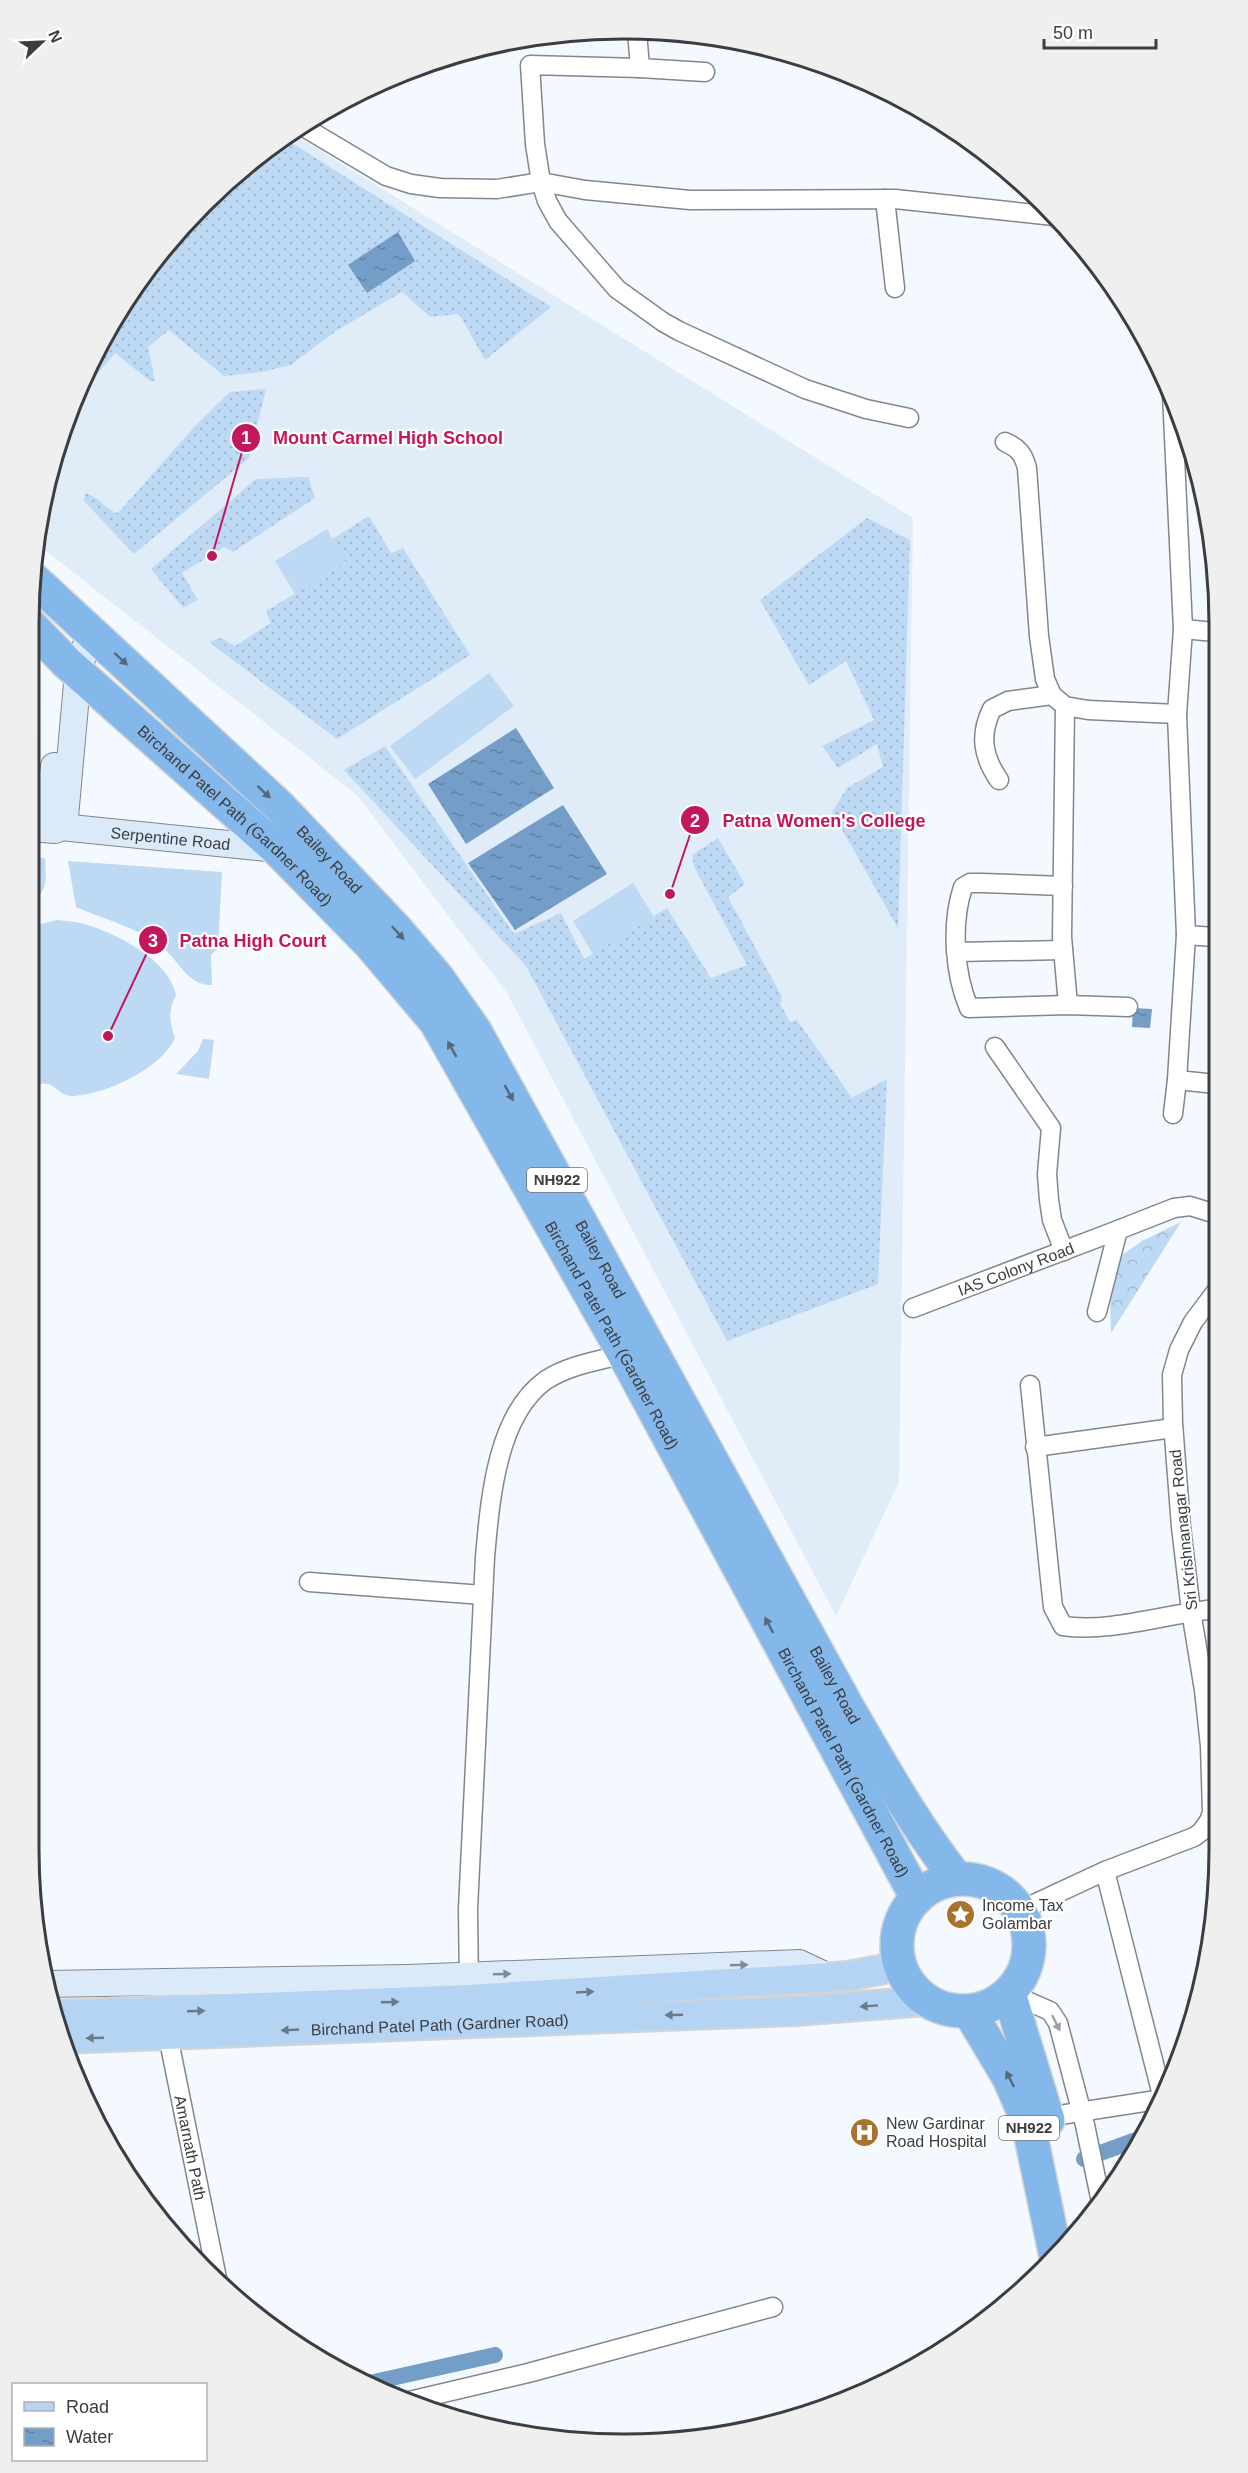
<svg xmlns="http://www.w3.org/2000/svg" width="1248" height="2473" font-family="Helvetica,sans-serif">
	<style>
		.built { fill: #e0edf9 }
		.grass { fill: url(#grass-dots) }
		.forest { fill: url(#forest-crowns) }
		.garden { fill: #bdd9f4 }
		.water { fill: url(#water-ripples) }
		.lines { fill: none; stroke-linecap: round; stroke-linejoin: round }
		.canal { stroke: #749ec7; stroke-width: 16 }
		.street-casing { stroke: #81878d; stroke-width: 21 }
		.secondary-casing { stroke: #81878d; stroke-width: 28 }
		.primary-casing { stroke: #d4d4d5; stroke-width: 32 }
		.highway-casing { stroke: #d4d4d5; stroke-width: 36 }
		.street { stroke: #fff; stroke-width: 18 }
		.secondary { stroke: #daeaf9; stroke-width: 26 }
		.primary { stroke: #b5d4f3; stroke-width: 28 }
		.highway { stroke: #84b8eb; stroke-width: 33 }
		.oneway { fill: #55687c }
		.oneway2 { fill: #838b93 }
		.oneway3 { fill: #6c7988 }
		.oneway4 { fill: #9d9ea0 }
		.labels { text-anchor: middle; stroke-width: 4.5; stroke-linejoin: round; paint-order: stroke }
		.shield { fill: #fff; stroke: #767779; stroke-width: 1.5 }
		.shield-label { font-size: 15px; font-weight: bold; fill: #3b3d40 }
		.street-label { font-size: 16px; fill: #3b3d40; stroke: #fff }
		.poi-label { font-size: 16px; fill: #3b3d40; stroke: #fff; text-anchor: start }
		.rim { fill: none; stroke: #3b3d40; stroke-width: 3 }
		.leader { fill: none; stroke: #c2185b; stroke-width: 2 }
		.callout-dot { fill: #c2185b; stroke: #fff; stroke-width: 2 }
		.mark-label { font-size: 18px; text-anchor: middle; font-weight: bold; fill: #fff }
		.callout-label { font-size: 18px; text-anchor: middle; font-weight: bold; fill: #c2185b; stroke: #fff; stroke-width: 4.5; stroke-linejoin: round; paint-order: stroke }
	</style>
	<defs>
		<pattern id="grass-dots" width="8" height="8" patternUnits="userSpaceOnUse" patternTransform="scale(1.5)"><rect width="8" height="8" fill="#bdd9f4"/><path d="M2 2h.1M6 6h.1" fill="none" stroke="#a3bbd2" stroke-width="1.8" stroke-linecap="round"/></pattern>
		<pattern id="forest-crowns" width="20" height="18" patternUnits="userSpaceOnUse" patternTransform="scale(1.5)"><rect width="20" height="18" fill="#bdd9f4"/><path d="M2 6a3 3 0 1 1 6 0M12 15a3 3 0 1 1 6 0" fill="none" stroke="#a3bbd2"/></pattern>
		<pattern id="water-ripples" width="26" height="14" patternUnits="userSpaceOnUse" patternTransform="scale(1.5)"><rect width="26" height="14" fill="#749ec7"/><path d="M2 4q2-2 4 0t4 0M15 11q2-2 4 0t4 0" fill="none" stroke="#6082a3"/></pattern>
	</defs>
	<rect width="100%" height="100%" fill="#f3f9fe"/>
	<polygon class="built" points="292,133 913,518 899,1482 836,1616 507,993 357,795 37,544 49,470 90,361 151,262 231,177"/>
	<g class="grass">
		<polygon points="284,138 551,307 485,360 459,314 430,317 402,292 336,331 291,365 261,372 224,376 169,330 148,347 155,381 150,381 115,353 75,401 90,361 151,262 231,177"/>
		<path d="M266,389L249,458L134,554L84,501L85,493C102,498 104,510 118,513L196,425L230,392Z"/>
		<polygon points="308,477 315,498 233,552 224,547 182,573 198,600 183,608 151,569 256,479"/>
		<polygon points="369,516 391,553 403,548 470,655 337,739 209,642 221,638 235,646 271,623 266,611 346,563 332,539"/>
		<polygon points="867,518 910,540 898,928 832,812 847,788 883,767 877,744 838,768 822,746 874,720 846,661 809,685 760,600"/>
		<polygon points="385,746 514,934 561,913 584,959 667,908 711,978 747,965 694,867 692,855 718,838 745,884 728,897 782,997 780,1004 790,1022 797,1020 852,1098 887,1079 878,1284 727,1341 526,966 344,770"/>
	</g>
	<polygon class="forest" points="1181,1222 1111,1333 1110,1290 1122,1255 1142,1241"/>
	<g class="garden">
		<polygon points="327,529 346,563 295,594 275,561"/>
		<polygon points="489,673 514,706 415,779 390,746"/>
		<path d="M29,857L45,858C46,880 49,891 29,904Z"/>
		<path d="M68,861L222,872L218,948L211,955L212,985C190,986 180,964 166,950C145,930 103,919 76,907Z"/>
		<polygon points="633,883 654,917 593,954 573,921"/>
		<path d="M57,920C63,921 70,921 76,922C109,929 169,958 176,995C168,1012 169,1020 175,1038C161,1069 106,1094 74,1096C54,1097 54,1071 29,1091V927Z"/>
		<polygon points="203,1039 214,1040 209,1079 176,1074 198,1051"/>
	</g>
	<g class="water">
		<polygon points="398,232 415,261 367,293 348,265"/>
		<polygon points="516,728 554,788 466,844 428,784"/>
		<polygon points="563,805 607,874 515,930 468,863"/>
		<polygon points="1133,1008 1152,1009 1150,1028 1132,1027"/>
	</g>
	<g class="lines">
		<g class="canal">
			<polyline points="1084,2159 1144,2137"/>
			<polyline points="365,2384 495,2355"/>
		</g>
		<defs>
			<g id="street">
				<polyline points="637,31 640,68 705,72"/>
				<polyline points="640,68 530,65 535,144 541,182 547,201 558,221 617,289 663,322 679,331 805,389 866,409 909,418"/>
				<polyline points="302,126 386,176 411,184 440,188 497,189 541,182 585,190 690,200 895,199 1054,216"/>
				<polyline points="885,199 895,288"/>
				<polyline points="1172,393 1183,629 1177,714 1186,935 1177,1080 1173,1114"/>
				<path d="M1005,442C1018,448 1023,453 1027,468L1039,636L1045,679L1052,695L1065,706L1088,710L1177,714"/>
				<polyline points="1183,629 1215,632"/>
				<polyline points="1065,706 1062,937 1068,1005"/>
				<path d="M999,780C983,757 979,735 992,709L1008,701L1052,695"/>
				<path d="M1063,886L982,883H970L963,887C951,923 954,973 969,1008L1068,1005L1128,1007"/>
				<polyline points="1186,935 1215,937"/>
				<polyline points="956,952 1063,950"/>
				<polyline points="995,1047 1051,1128 1047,1174 1049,1200 1052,1220 1064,1251"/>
				<polyline points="1177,1080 1216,1084"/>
				<path id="s1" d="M913,1308L1118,1230"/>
				<polyline points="1097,1312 1118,1230 1174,1208 1190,1206 1216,1214"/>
				<path d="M1030,1385L1050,1579L1053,1607L1063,1626C1112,1633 1168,1613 1217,1609"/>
				<polyline points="1035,1447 1173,1428"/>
				<polyline points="309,1582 483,1595"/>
				<polyline points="1105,1871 1163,2099"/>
				<polyline points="1019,1911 1105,1871 1194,1837 1201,1832 1209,1821 1212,1812 1210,1746 1204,1690 1191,1611 1181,1527 1173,1423 1172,1375 1179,1350 1193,1322 1217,1290"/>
				<path d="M469,1988L468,1909L485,1557C490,1502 496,1415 546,1380C569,1365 598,1361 624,1354"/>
				<polyline points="1009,1993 1050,2011 1058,2023 1085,2125 1101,2202"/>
				<path id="s2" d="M166,2026L218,2283"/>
				<polyline points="1047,2117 1163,2099"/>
				<polyline points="405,2402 528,2373 773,2307"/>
			</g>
			<g id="secondary">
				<polyline points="30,815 42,813 50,798 54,766"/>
				<path id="s3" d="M61,827L277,849"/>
				<polyline points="30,828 55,830 61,827 65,817 78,673 90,631"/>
				<polyline points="45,1984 407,1978 799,1963 829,1977"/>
			</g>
			<g id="primary">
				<polyline points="53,2015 469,1999 848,1976 900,1966"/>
				<path id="s4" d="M60,2039L795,2011L927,2001"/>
			</g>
			<g id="highway">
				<path id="s5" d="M31,577L279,806L395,928L437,977L475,1031L848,1708C882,1766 915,1826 957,1879"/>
				<path id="s6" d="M30,625L67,663L277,849L371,945L436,1022L624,1354L917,1898"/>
				<circle cx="963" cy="1945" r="66"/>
				<polyline points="1009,1993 1048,2120"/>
				<polyline points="969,2011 1009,2078 1028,2122 1056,2257"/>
			</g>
		</defs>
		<use href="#street" class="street-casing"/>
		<use href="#secondary" class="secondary-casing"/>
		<use href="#primary" class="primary-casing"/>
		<use href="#highway" class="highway-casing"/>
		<use href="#street" class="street"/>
		<use href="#secondary" class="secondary"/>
		<use href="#primary" class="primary"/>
		<use href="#highway" class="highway"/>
	</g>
	<defs><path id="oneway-solid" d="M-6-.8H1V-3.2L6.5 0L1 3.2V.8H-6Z" transform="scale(1.5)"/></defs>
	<g class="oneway">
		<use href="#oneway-solid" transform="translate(121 659) rotate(43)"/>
		<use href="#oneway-solid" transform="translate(264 792) rotate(43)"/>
		<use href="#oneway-solid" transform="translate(398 933) rotate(48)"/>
		<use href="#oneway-solid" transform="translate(452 1049) rotate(-119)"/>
		<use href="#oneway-solid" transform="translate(509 1093) rotate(61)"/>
		<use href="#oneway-solid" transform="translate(769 1625) rotate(-118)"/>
		<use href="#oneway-solid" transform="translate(1010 2079) rotate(-117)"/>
	</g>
	<g class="oneway2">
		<use href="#oneway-solid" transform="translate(739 1965) rotate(-2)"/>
		<use href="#oneway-solid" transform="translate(502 1974) rotate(-2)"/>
	</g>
	<g class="oneway3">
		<use href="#oneway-solid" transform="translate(585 1992) rotate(-3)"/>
		<use href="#oneway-solid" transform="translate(390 2002) rotate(-2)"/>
		<use href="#oneway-solid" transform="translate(869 2006) rotate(176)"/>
		<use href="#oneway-solid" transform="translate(196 2011) rotate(-2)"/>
		<use href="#oneway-solid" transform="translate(674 2015) rotate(178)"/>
		<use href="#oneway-solid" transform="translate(290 2030) rotate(177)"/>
		<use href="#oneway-solid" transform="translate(95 2038) rotate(178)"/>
	</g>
	<use class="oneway4" href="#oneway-solid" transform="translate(1056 2023) rotate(64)"/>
	<defs>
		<symbol id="sight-disc" viewBox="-11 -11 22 22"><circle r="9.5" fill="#a9722e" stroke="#fff"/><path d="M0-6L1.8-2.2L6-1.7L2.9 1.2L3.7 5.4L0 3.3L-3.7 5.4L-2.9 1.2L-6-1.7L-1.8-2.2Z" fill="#fff"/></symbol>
		<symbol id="hospital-disc" viewBox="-11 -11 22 22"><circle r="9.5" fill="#a9722e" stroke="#fff"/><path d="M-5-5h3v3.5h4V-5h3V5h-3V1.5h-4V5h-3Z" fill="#fff"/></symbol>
	</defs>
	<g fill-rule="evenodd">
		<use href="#sight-disc" x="944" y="1898" width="33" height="33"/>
		<use href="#hospital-disc" x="848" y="2116" width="33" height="33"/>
	</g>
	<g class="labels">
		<g class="shield">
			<rect x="527" y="1168" width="60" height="24" rx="4.5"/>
			<rect x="999" y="2116" width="60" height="24" rx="4.5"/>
		</g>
		<g class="shield-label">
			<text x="557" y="1185">NH922</text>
			<text x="1029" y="2133">NH922</text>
		</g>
		<g class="street-label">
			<text dy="6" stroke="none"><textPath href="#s6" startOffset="280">Birchand Patel Path (Gardner Road)</textPath></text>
			<text dy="6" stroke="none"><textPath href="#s3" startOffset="110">Serpentine Road</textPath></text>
			<text dy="6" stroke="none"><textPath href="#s5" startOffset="411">Bailey Road</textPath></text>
			<text dy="6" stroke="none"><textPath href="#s5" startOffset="897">Bailey Road</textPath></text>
			<text dy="6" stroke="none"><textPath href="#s1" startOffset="110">IAS Colony Road</textPath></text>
			<text dy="6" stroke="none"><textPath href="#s6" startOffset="928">Birchand Patel Path (Gardner Road)</textPath></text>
			<text transform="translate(1183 1530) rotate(-96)" y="6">Sri Krishnanagar Road</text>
			<text dy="6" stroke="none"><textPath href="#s5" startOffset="1383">Bailey Road</textPath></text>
			<text dy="6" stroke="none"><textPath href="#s6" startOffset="1414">Birchand Patel Path (Gardner Road)</textPath></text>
			<text dy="6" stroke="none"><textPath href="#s4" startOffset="380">Birchand Patel Path (Gardner Road)</textPath></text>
			<text dy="6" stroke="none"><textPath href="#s2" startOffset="124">Amarnath Path</textPath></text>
		</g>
		<g class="poi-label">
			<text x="982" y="1911">Income Tax<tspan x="982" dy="18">Golambar</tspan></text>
			<text x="886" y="2129">New Gardinar<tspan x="886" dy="18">Road Hospital</tspan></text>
		</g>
	</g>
	<path d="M0 0H1248V2473H0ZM624 39H624A585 585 0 0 1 1209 624V1849A585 585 0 0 1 624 2434H624A585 585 0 0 1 39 1849V624A585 585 0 0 1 624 39Z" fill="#efeff0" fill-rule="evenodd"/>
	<path class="rim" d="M624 39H624A585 585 0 0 1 1209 624V1849A585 585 0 0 1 624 2434H624A585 585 0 0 1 39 1849V624A585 585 0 0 1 624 39Z"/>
	<path class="leader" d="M212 556L246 438M670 894L695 820M108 1036L153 940"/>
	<g class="callout-dot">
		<circle cx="212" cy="556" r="6"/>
		<circle cx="670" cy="894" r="6"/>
		<circle cx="108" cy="1036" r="6"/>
		<circle cx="246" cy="438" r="15"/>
		<circle cx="695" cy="820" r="15"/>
		<circle cx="153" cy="940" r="15"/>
	</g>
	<g class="mark-label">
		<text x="246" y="444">1</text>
		<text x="695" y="827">2</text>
		<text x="153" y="947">3</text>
	</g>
	<g class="callout-label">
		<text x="388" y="444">Mount Carmel High School</text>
		<text x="824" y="827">Patna Women's College</text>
		<text x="253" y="947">Patna High Court</text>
	</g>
	<rect x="12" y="2383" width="195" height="78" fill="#ffffff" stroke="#b1b1b3" stroke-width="1.5"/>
	<rect x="24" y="2402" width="30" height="9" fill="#b5d4f3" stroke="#b1b1b3" stroke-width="1.5"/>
	<text x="66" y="2413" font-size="18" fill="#3b3d40">Road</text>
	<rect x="24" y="2428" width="30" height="18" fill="url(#water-ripples)" stroke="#b1b1b3" stroke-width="1.5"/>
	<text x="66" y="2443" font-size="18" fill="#3b3d40">Water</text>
	<g transform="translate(42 42) rotate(67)" stroke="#ffffff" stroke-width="4.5" paint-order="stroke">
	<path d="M0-4.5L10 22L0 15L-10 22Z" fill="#3b3d40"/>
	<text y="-9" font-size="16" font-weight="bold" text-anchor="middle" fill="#3b3d40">N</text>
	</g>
	<path d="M1044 39v9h112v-9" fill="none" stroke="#3b3d40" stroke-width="3"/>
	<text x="1053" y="39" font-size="18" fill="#3b3d40" stroke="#ffffff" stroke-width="4.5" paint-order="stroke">50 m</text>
</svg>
